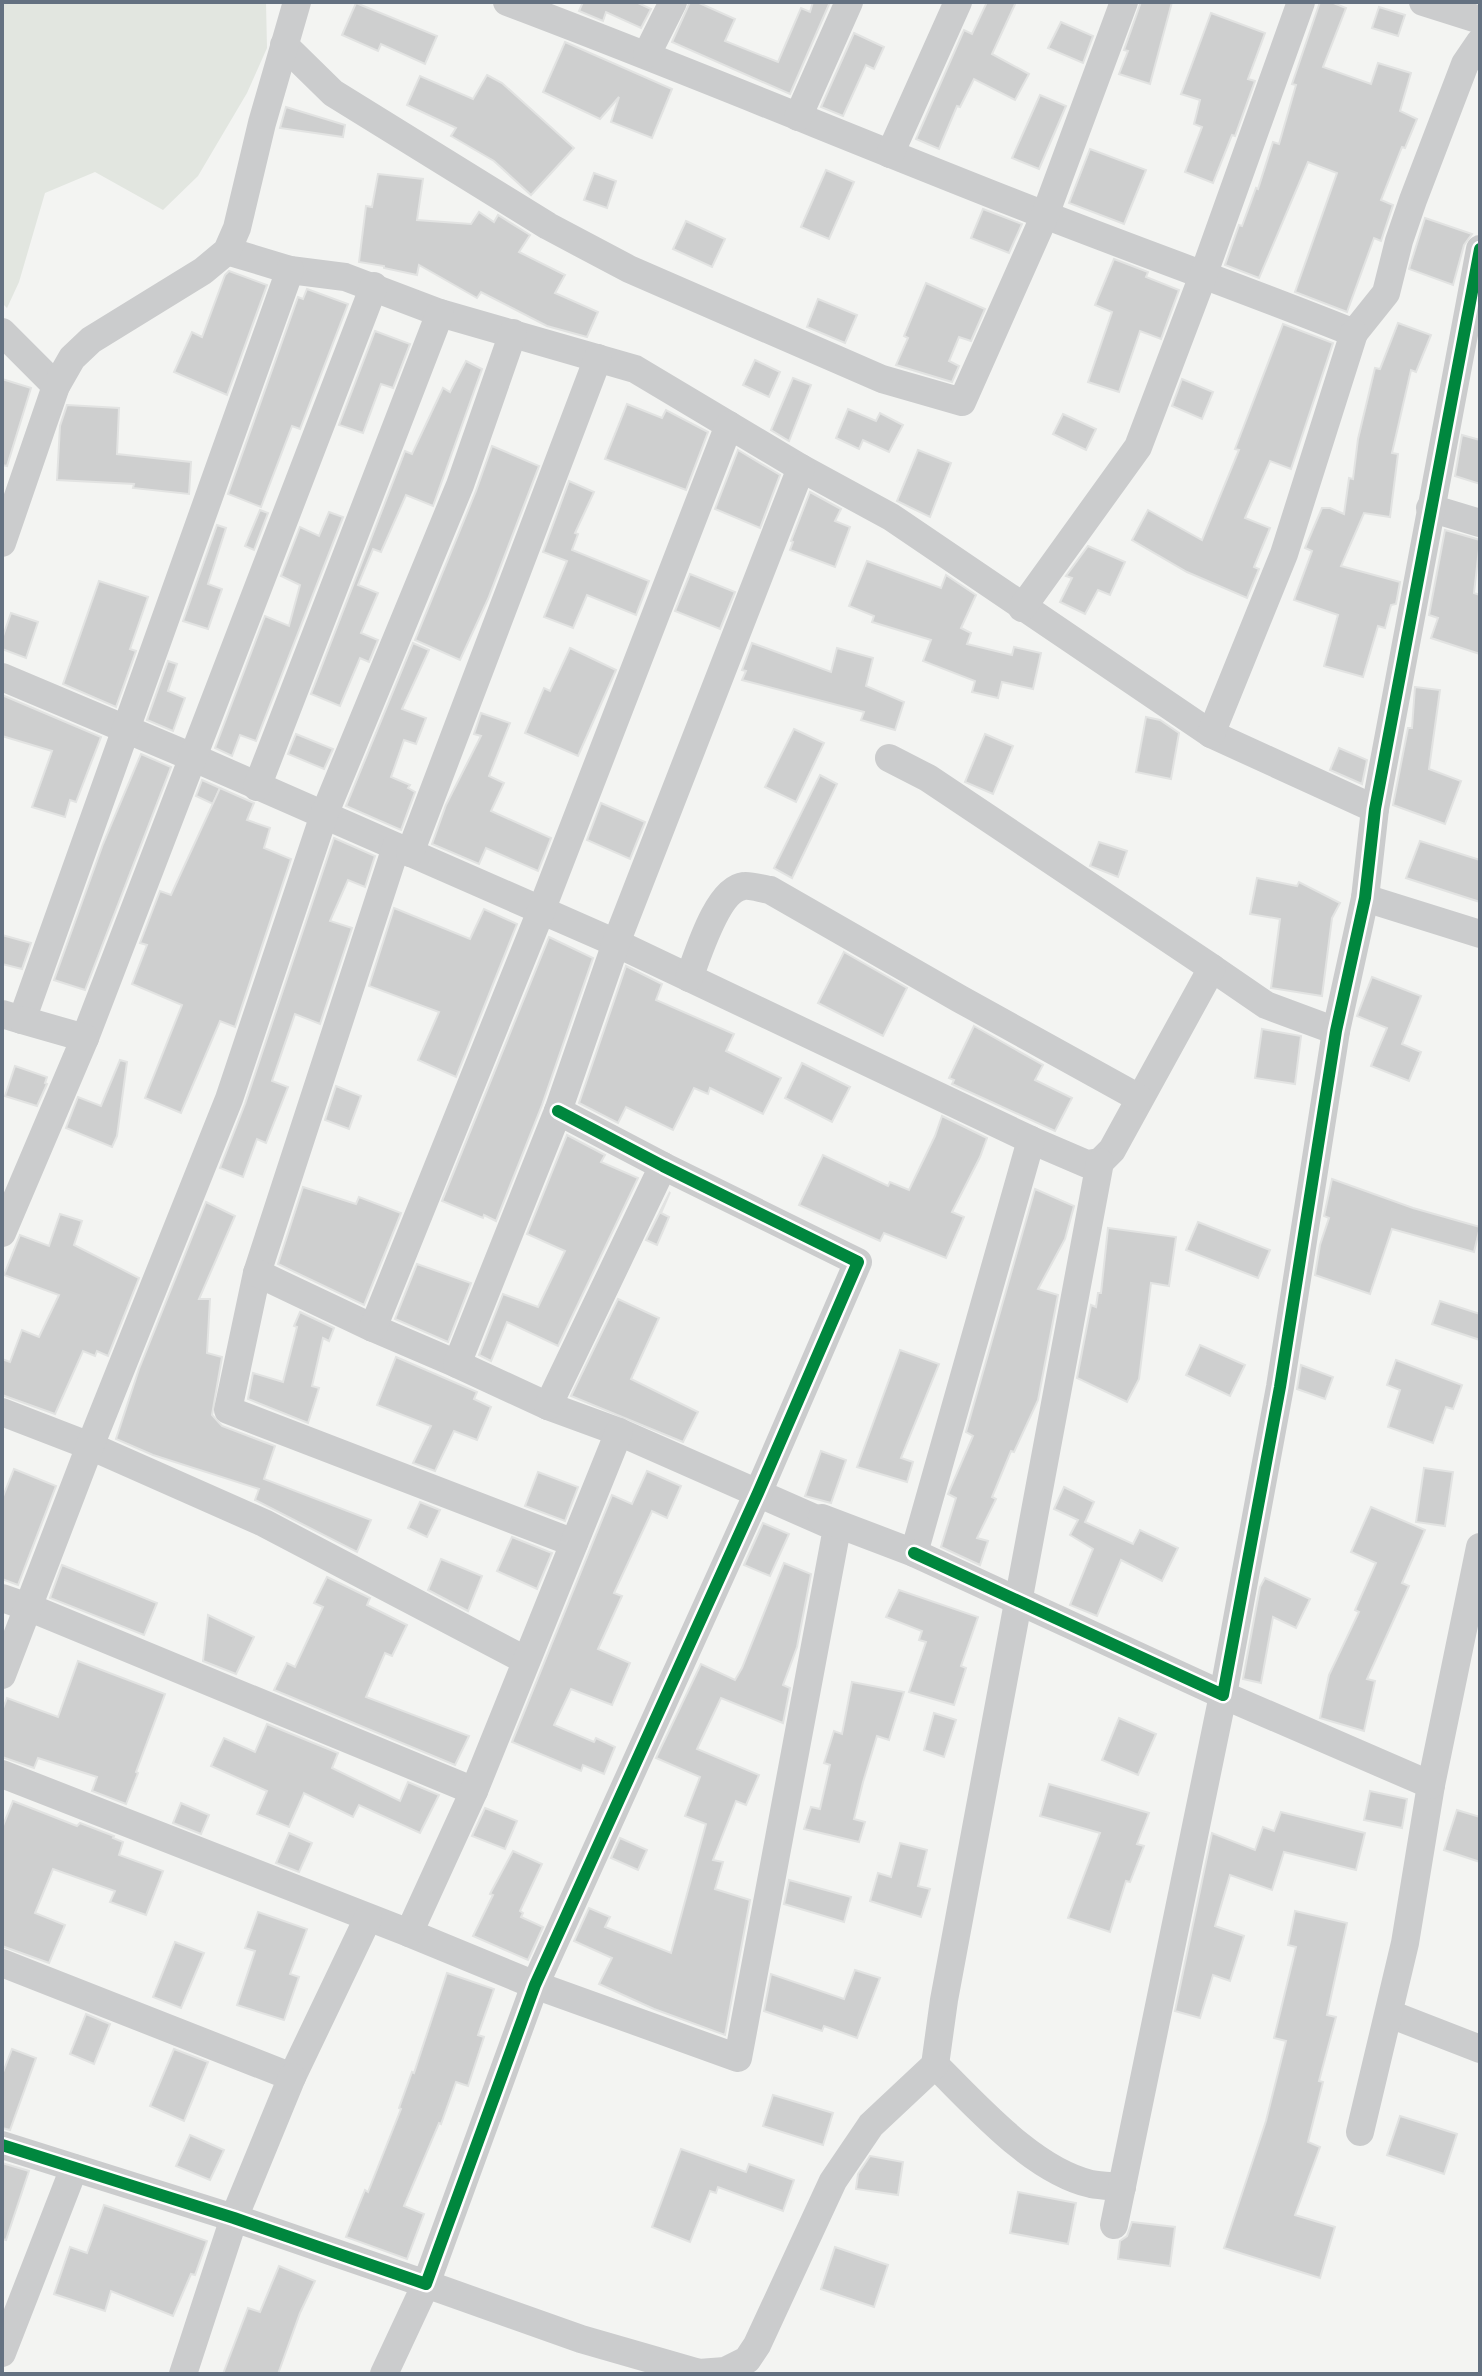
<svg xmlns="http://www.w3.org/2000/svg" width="1482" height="2376" font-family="Jost,sans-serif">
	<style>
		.green { fill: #e2e6e0 }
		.building { fill: #cecfcf; stroke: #e2e3e2; stroke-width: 2 }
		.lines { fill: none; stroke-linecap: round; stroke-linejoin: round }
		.street { stroke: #cbcccd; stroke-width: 28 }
		.cycleway-casing { stroke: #fff; stroke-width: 17 }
		.cycleway { stroke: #00873e; stroke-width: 12 }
	</style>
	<rect width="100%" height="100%" fill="#f3f4f2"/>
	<polygon class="green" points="2,2 266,2 267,48 247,93 198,176 163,210 95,172 45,193 19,282 7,308 2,303"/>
	<g class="building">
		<polygon points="583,2 636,2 651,9 641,28 606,12 603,21 579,11"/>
		<polygon points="690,2 697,2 735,19 725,41 778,62 801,8 810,12 813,2 830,2 790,94 672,42"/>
		<polygon points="987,2 1016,2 992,54 1029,74 1015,100 974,79 960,107 957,106 939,149 916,139 964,30 972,34"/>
		<polygon points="1141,2 1172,2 1150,84 1119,74 1128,51 1124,50"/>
		<polygon points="1320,2 1331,2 1346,8 1323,67 1371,84 1378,63 1411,73 1400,111 1417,119 1405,148 1402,147 1381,200 1393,205 1381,241 1374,238 1347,312 1295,292 1337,173 1308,162 1259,278 1225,265 1239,225 1242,226 1256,188 1258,189 1273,142 1279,144 1296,85 1292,84"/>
		<polygon points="356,3 437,36 425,64 381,44 378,51 342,35"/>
		<polygon points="1379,7 1405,15 1398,36 1372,28"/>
		<polygon points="1211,13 1265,33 1248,79 1255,81 1235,136 1232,135 1213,183 1185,172 1202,127 1194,124 1200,100 1181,94"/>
		<polygon points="1061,22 1093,36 1083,63 1048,48"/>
		<polygon points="854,33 884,47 874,69 866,65 843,116 821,107"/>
		<polygon points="565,42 672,89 652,138 611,122 619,97 600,119 543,92"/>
		<polygon points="487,75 502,83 574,148 531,195 494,161 451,136 456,128 407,105 420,76 473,99"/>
		<polygon points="1040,95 1066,106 1039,169 1012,158"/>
		<polygon points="286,107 345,125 343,137 280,128"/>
		<polygon points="1090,149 1146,170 1124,224 1069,203"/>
		<polygon points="826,170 854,182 829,239 801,227"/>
		<polygon points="594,173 616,181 607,208 584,200"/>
		<polygon points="378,174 423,179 417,220 471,224 479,212 494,222 498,215 530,235 519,252 565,275 555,293 598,312 587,337 547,326 481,292 477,298 419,265 417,275 384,268 384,266 359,262 366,206 372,207"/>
		<polygon points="983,209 1022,224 1009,253 971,238"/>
		<polygon points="1425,218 1472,234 1464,245 1453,285 1409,269"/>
		<polygon points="686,221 725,239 712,267 673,249"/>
		<polygon points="1114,259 1148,272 1146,277 1179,290 1161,339 1140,331 1119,392 1088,382 1112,312 1095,305"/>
		<polygon points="229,271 267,285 227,395 174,372 192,332 202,337 225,275"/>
		<polygon points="926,283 985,309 971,341 959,337 949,361 959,366 952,382 896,365 908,338 904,336"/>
		<polygon points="307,289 348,304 300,429 292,426 261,507 228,494 298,297 303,299"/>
		<polygon points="818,299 857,315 845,343 807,327"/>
		<polygon points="1398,323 1431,335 1416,372 1411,370 1392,453 1398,454 1390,517 1364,513 1341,566 1400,582 1396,604 1391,605 1385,628 1378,626 1363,677 1324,666 1338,615 1294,600 1312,551 1305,548 1322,508 1330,508 1344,514 1349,478 1353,479 1358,439 1375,368 1380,369"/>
		<polygon points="1283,324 1333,343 1291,469 1270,461 1245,518 1270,528 1254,567 1259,569 1247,598 1187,572 1132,540 1148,510 1202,540 1239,450 1235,449"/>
		<polygon points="375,331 410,344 393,388 381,384 363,433 339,425"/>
		<polygon points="755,360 780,372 769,397 743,385"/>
		<polygon points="466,361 482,369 433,506 406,495 381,552 373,549 358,585 378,593 361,633 378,640 369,662 360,658 340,706 311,694 405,451 412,454 443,388 450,392"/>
		<polygon points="793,378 811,385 789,441 771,430"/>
		<polygon points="2,379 31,388 7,466 2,465"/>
		<polygon points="1182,379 1213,392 1202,419 1172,406"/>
		<polygon points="627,404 662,418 666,410 708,432 686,490 605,459"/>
		<polygon points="67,405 119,408 117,454 191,462 189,494 133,488 134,484 57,480 60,426"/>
		<polygon points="848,409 876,421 880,413 903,425 889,452 863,440 859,449 836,438"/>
		<polygon points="1063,414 1096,429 1086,450 1053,434"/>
		<polygon points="1462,435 1480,440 1480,484 1455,476"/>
		<polygon points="492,446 539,466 488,599 460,660 415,640 476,491"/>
		<polygon points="738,450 780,475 760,528 715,509"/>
		<polygon points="918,450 951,463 930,517 897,501"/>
		<polygon points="569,481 594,492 575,533 578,534 572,550 649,581 636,615 587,595 573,628 544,617 567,561 543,552"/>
		<polygon points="810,492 841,509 835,521 850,527 835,567 790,550 793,542 791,541"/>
		<polygon points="260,510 268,513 254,550 245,546"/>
		<polygon points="329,512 343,517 256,741 240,735 232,756 215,748 265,616 289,626 300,585 281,576 300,527 319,536"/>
		<polygon points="217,525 226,528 208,584 222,589 208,629 183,621"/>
		<polygon points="1445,530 1480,540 1474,593 1480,595 1480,654 1431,638 1438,618 1429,615"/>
		<polygon points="1088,546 1125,562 1110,595 1098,590 1085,614 1060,602 1072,578 1066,576"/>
		<polygon points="867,561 941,588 946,575 976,595 961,628 971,633 967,644 1012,655 1014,647 1041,653 1033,689 1002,682 998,698 972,692 975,681 923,661 931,640 872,622 874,616 849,606"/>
		<polygon points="690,574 735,592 720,629 675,611"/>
		<polygon points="99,581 148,597 130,649 136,651 116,707 63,684"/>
		<polygon points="11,613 38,622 26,658 2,649 2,639"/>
		<polygon points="413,643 429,650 402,709 426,718 416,744 404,740 391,777 410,785 408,788 415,792 401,830 346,806"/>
		<polygon points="752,643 831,672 837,648 873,658 866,686 904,702 895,730 861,720 864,712 742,680 746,671 742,670"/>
		<polygon points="570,648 616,670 578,756 525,733 544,688 550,691"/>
		<polygon points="168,661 177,664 168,691 185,698 173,731 147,720"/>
		<polygon points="1415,687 1440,690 1429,769 1461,781 1445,824 1393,805 1408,728 1412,728"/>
		<polygon points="2,695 101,737 76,802 70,800 65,817 32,807 52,751 2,736"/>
		<polygon points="481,713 510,723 489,776 504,783 491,811 551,838 538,871 486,848 479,864 432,844 446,805 481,736 474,734"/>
		<polygon points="1146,717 1160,720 1179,733 1171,779 1136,772"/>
		<polygon points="794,729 824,743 796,802 765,787"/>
		<polygon points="296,734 333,749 324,769 288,754"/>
		<polygon points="985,734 1013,746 993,794 965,782"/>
		<polygon points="1339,748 1367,760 1362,784 1330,770"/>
		<polygon points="141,754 171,767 85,990 54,980 103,844"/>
		<polygon points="820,775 837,784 792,878 774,868"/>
		<polygon points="202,780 220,788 213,804 196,796"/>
		<polygon points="220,788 254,803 247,820 270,828 264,848 291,859 235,1027 220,1021 181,1113 145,1098 182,1005 132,984 147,945 140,943 160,891 171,895"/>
		<polygon points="601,803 645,822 630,859 587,840"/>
		<polygon points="334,838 375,856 365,887 348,880 330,921 352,928 320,1024 295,1014 272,1081 288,1087 266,1143 257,1139 243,1177 220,1168 245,1104"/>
		<polygon points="1420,841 1480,860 1480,902 1406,878"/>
		<polygon points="1099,842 1127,851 1118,877 1090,866"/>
		<polygon points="1257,878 1297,886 1299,882 1340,903 1332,918 1322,996 1271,988 1280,919 1250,914"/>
		<polygon points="394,908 470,939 484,909 517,924 456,1077 418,1060 439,1012 369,986"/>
		<polygon points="2,935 31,943 22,969 2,964"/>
		<polygon points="549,937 593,958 542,1105 496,1221 484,1215 483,1218 442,1201"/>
		<polygon points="844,952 907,988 883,1036 818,1003"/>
		<polygon points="626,966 662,984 656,1000 734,1034 726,1051 781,1078 763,1114 710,1088 708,1094 694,1088 673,1130 626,1107 618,1123 579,1103"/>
		<polygon points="1372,977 1421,996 1402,1044 1421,1052 1409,1081 1371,1066 1387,1028 1357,1016"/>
		<polygon points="974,1026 1043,1065 1035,1080 1072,1098 1055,1131 952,1084 954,1080 949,1078"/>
		<polygon points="1262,1029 1301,1036 1295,1084 1255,1078"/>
		<polygon points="120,1060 127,1062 117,1136 112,1147 66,1128 78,1097 101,1106"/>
		<polygon points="802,1063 850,1087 832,1122 785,1098"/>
		<polygon points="15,1066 47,1077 45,1083 47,1084 37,1106 5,1096"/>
		<polygon points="336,1086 361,1096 349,1129 325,1120"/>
		<polygon points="942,1116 987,1138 980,1157 952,1212 964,1217 946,1258 884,1233 880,1241 799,1205 823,1155 888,1186 890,1182 909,1190 935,1136"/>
		<polygon points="567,1135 605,1155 601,1162 638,1178 558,1346 507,1322 491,1361 479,1355 503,1294 538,1307 565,1251 527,1234"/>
		<polygon points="1332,1179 1413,1208 1480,1227 1474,1252 1392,1229 1370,1294 1315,1275 1320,1245 1329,1218 1324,1216"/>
		<polygon points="303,1187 356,1204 359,1197 401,1213 364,1305 278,1264"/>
		<polygon points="1035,1189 1074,1206 1065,1239 1038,1289 1058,1295 1038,1400 1014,1452 1011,1451 992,1497 996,1499 977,1538 988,1541 980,1565 941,1547 956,1498 948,1494 973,1436 966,1432"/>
		<polygon points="670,1192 661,1213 669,1217 657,1245 646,1240"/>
		<polygon points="206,1202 235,1216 199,1299 210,1299 207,1353 222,1357 212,1415 222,1426 275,1446 264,1479 371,1520 357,1552 255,1500 259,1489 153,1455 116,1439 139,1369"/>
		<polygon points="60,1214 82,1221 74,1245 139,1278 108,1356 97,1351 95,1356 83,1351 55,1414 2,1395 2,1359 10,1362 22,1330 39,1337 59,1295 4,1275 20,1235 49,1246"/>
		<polygon points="1198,1222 1270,1250 1258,1278 1186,1250"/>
		<polygon points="1108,1228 1176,1237 1169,1286 1151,1283 1139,1379 1127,1402 1077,1378 1091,1305 1096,1307 1098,1293 1101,1293"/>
		<polygon points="417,1264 471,1283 448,1342 395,1319"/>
		<polygon points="618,1299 659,1318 631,1379 698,1412 683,1442 571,1396"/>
		<polygon points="1440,1301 1480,1314 1480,1340 1432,1324"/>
		<polygon points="300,1312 334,1328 329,1341 323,1338 312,1386 319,1388 308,1423 248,1399 253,1373 283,1382 297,1327 294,1326"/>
		<polygon points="1200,1345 1245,1365 1230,1396 1186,1375"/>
		<polygon points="900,1350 939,1364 901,1458 913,1462 907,1482 857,1467"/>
		<polygon points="396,1357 477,1392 474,1399 491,1407 477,1440 454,1431 435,1471 413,1463 431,1426 377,1405"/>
		<polygon points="1396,1360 1462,1385 1453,1409 1446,1407 1433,1443 1388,1427 1400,1390 1387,1385"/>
		<polygon points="1301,1365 1333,1377 1325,1399 1297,1389"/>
		<polygon points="821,1451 846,1460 831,1503 805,1496"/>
		<polygon points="1424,1468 1453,1472 1445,1526 1416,1522"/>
		<polygon points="14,1469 56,1486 18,1585 2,1579 2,1499"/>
		<polygon points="647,1471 681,1486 667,1518 652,1511 614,1593 622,1596 598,1649 630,1663 612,1705 571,1689 554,1725 594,1742 596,1738 615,1747 604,1774 583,1765 581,1771 512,1742 612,1495 632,1504"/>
		<polygon points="538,1472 578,1487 565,1521 525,1506"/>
		<polygon points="1064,1487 1094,1502 1085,1522 1133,1544 1140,1530 1178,1548 1162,1581 1121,1560 1097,1616 1070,1605 1093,1549 1070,1535 1078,1520 1054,1509"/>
		<polygon points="420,1502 440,1510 427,1537 408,1528"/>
		<polygon points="1371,1507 1425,1530 1402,1583 1409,1586 1367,1679 1375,1681 1364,1731 1320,1718 1329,1675 1359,1612 1355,1610 1376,1563 1351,1552"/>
		<polygon points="763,1523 789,1534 770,1576 744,1565"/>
		<polygon points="512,1537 552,1553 537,1589 497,1571"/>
		<polygon points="441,1559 482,1576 468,1611 428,1590"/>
		<polygon points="784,1563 811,1574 797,1647 783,1685 790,1688 783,1723 721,1698 697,1749 759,1775 746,1805 736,1801 713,1860 723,1862 715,1889 750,1900 725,2035 654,2009 599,1984 612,1958 574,1941 589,1908 610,1917 605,1927 671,1953 706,1824 685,1816 700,1777 656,1758 701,1664 735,1680 742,1668"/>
		<polygon points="62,1565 157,1603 144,1635 50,1598"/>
		<polygon points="327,1577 370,1598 367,1605 407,1625 392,1656 385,1653 366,1697 469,1736 455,1765 274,1690 287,1663 295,1667 323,1607 314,1603"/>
		<polygon points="1265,1578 1310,1599 1296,1628 1273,1617 1261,1683 1243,1679 1260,1587"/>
		<polygon points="899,1590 978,1617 961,1666 966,1668 954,1705 909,1692 926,1642 919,1640 922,1631 886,1617"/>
		<polygon points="208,1615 254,1637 236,1674 203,1661"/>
		<polygon points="78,1661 165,1694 136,1772 138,1773 126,1804 92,1791 97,1777 38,1758 34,1768 2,1757 2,1711 7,1698 58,1717"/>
		<polygon points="852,1682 904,1692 889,1740 877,1736 863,1782 854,1819 865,1822 859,1842 804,1829 811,1807 820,1809 830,1765 824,1763 834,1731 842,1734"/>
		<polygon points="934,1713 956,1720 944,1757 924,1750"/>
		<polygon points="1119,1718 1156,1734 1138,1775 1102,1760"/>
		<polygon points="267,1724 338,1753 332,1768 400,1801 408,1782 439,1795 420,1833 359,1805 353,1817 304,1793 289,1827 257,1814 267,1791 211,1766 224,1738 255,1752"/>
		<polygon points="1049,1784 1149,1813 1137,1844 1144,1846 1130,1882 1126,1881 1110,1932 1068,1918 1100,1833 1040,1816"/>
		<polygon points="1370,1791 1407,1799 1402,1828 1364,1820"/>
		<polygon points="13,1801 77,1826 80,1823 114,1836 113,1838 123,1842 119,1855 163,1871 146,1915 110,1902 115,1891 53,1869 35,1913 65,1925 49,1963 2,1946 2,1828"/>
		<polygon points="181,1803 209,1815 201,1834 173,1823"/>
		<polygon points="485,1808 517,1821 505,1849 472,1836"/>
		<polygon points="1457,1810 1480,1817 1480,1862 1444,1850"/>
		<polygon points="1281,1812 1365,1833 1356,1870 1284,1852 1272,1890 1230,1875 1215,1926 1244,1936 1230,1981 1213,1975 1200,2018 1175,2011 1212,1833 1255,1850 1263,1827 1274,1831"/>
		<polygon points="289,1833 312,1843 299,1872 276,1863"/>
		<polygon points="620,1838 647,1850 638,1870 611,1858"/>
		<polygon points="900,1843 927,1850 918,1886 930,1889 921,1917 870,1901 878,1873 891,1877"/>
		<polygon points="513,1851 542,1864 520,1911 523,1913 521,1917 543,1927 528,1960 473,1936 493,1895 490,1894"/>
		<polygon points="789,1880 851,1897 844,1922 784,1904"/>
		<polygon points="1295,1911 1347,1923 1327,2015 1336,2017 1319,2081 1323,2082 1308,2142 1320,2147 1295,2215 1335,2227 1320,2278 1224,2248 1266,2121 1286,2041 1274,2038 1296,1947 1288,1945"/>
		<polygon points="258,1912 307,1929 290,1974 299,1977 284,2020 237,2005 255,1951 245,1948"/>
		<polygon points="175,1942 204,1953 181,2008 153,1997"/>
		<polygon points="855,1970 880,1978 857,2038 824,2026 822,2031 764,2011 771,1974 844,1999"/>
		<polygon points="447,1973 494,1989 478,2035 484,2037 468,2086 456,2082 441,2124 439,2123 404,2206 424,2214 407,2259 346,2237 365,2190 368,2192 401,2109 399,2108 412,2072 414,2073"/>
		<polygon points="86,2014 110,2024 94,2064 70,2054"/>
		<polygon points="12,2049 36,2058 10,2130 2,2128 2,2075"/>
		<polygon points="174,2049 208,2062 184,2121 150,2106"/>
		<polygon points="773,2095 833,2113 823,2145 763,2126"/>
		<polygon points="1400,2116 1457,2134 1444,2174 1387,2155"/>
		<polygon points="190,2135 224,2150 210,2180 176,2166"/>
		<polygon points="681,2149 746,2172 749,2164 794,2180 783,2211 718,2187 716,2193 710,2191 690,2242 652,2227"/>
		<polygon points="870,2156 903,2162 898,2195 856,2189 858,2174"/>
		<polygon points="2,2163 29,2171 6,2240 2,2239"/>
		<polygon points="1018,2192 1076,2203 1068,2244 1010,2233"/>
		<polygon points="104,2205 207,2241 195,2275 191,2274 173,2316 111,2291 105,2311 54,2294 70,2247 87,2253"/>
		<polygon points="1132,2222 1175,2227 1170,2266 1118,2259 1120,2241 1127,2236"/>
		<polygon points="835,2247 888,2265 874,2307 821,2289"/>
		<polygon points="279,2266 315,2281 300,2313 278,2374 223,2374 248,2308 260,2312"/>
	</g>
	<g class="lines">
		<g class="street">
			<path d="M507,2C675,65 841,135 1009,201C1123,246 1239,287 1354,333L1386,293L1399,241L1413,200L1465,64L1480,42"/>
			<polyline points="1423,2 1480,20"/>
			<polyline points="284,45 333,93 548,226 629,269 882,379 962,402 1045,215 1124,2"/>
			<polyline points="647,54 673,2"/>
			<polyline points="798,117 849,2"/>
			<polyline points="890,154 958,2"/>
			<polyline points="227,251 290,270 345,277 440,313 635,369 801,468 891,517 1211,734 1375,809"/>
			<polyline points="2,332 56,386"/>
			<polyline points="1430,508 1480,523"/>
			<polyline points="2,543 56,386 72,358 91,340 203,271 227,251 237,228 262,123 297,2"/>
			<polyline points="1022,608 1138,447 1204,273 1301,2"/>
			<polyline points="2,677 192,757 616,943 1031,1140 1087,1164 1100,1162 1112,1150 1212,968 1266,1005 1336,1031"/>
			<polyline points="1211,734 1284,554 1354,333"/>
			<polyline points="889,758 928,778 1212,968"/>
			<polyline points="257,787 440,313"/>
			<polyline points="396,847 257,1273 228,1410 574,1543"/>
			<polyline points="410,853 598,358"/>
			<polyline points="1365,898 1480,934"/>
			<path d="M689,978C698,955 717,889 744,886C751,885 762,889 770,890L960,999L1139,1098"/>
			<polyline points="2,1014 22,1020 290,270"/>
			<polyline points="85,1038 374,286"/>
			<polyline points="2,1233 85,1038 22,1020"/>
			<polyline points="257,1273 373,1328 457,1364 548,1406 619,1432 837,1528 738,2058 535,1985 409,1933"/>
			<polyline points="373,1328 541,911 729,425"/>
			<polyline points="457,1364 558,1111 616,943 801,468"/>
			<polyline points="548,1406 663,1166"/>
			<polyline points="2,1412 90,1446 264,1523 525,1660"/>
			<polyline points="822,1518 914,1553 1031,1140"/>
			<polyline points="914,1553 1223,1695 1280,1387 1336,1031 1365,898 1375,809 1480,249"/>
			<polyline points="2,1598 28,1607 474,1791"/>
			<polyline points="2,1675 90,1446 229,1099 324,815 460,485 513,333"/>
			<polyline points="2,1774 409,1933 474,1791 619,1432"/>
			<polyline points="2,1963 292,2077 368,1918"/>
			<polyline points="1390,2014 1480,2049"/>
			<path d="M935,2065C977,2106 1032,2170 1091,2184C1101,2186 1112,2186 1122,2187"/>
			<polyline points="1360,2132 1405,1943 1431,1785 1480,1547"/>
			<polyline points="2,2145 234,2218 426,2284 535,1985 758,1493 858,1262 663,1166 558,1111"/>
			<polyline points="1114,2225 1223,1695 1431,1785"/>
			<polyline points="2,2353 74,2168"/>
			<polyline points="183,2374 234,2218 292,2077"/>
			<polyline points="384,2374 426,2284 581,2339 699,2373 725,2371 747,2360 757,2345 833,2181 871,2125 935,2065 944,2000 1100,1162"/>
		</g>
		<defs>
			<g id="cycleway">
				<polyline points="914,1553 1223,1695 1280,1387 1336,1031 1365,898 1375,809 1480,249"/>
				<polyline points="2,2145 234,2218 426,2284 535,1985 758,1493 858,1262 663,1166 558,1111"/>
			</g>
		</defs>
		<use href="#cycleway" class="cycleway-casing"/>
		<use href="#cycleway" class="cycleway"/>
	</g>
	<rect width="1482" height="2376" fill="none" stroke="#647181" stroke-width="8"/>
</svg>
